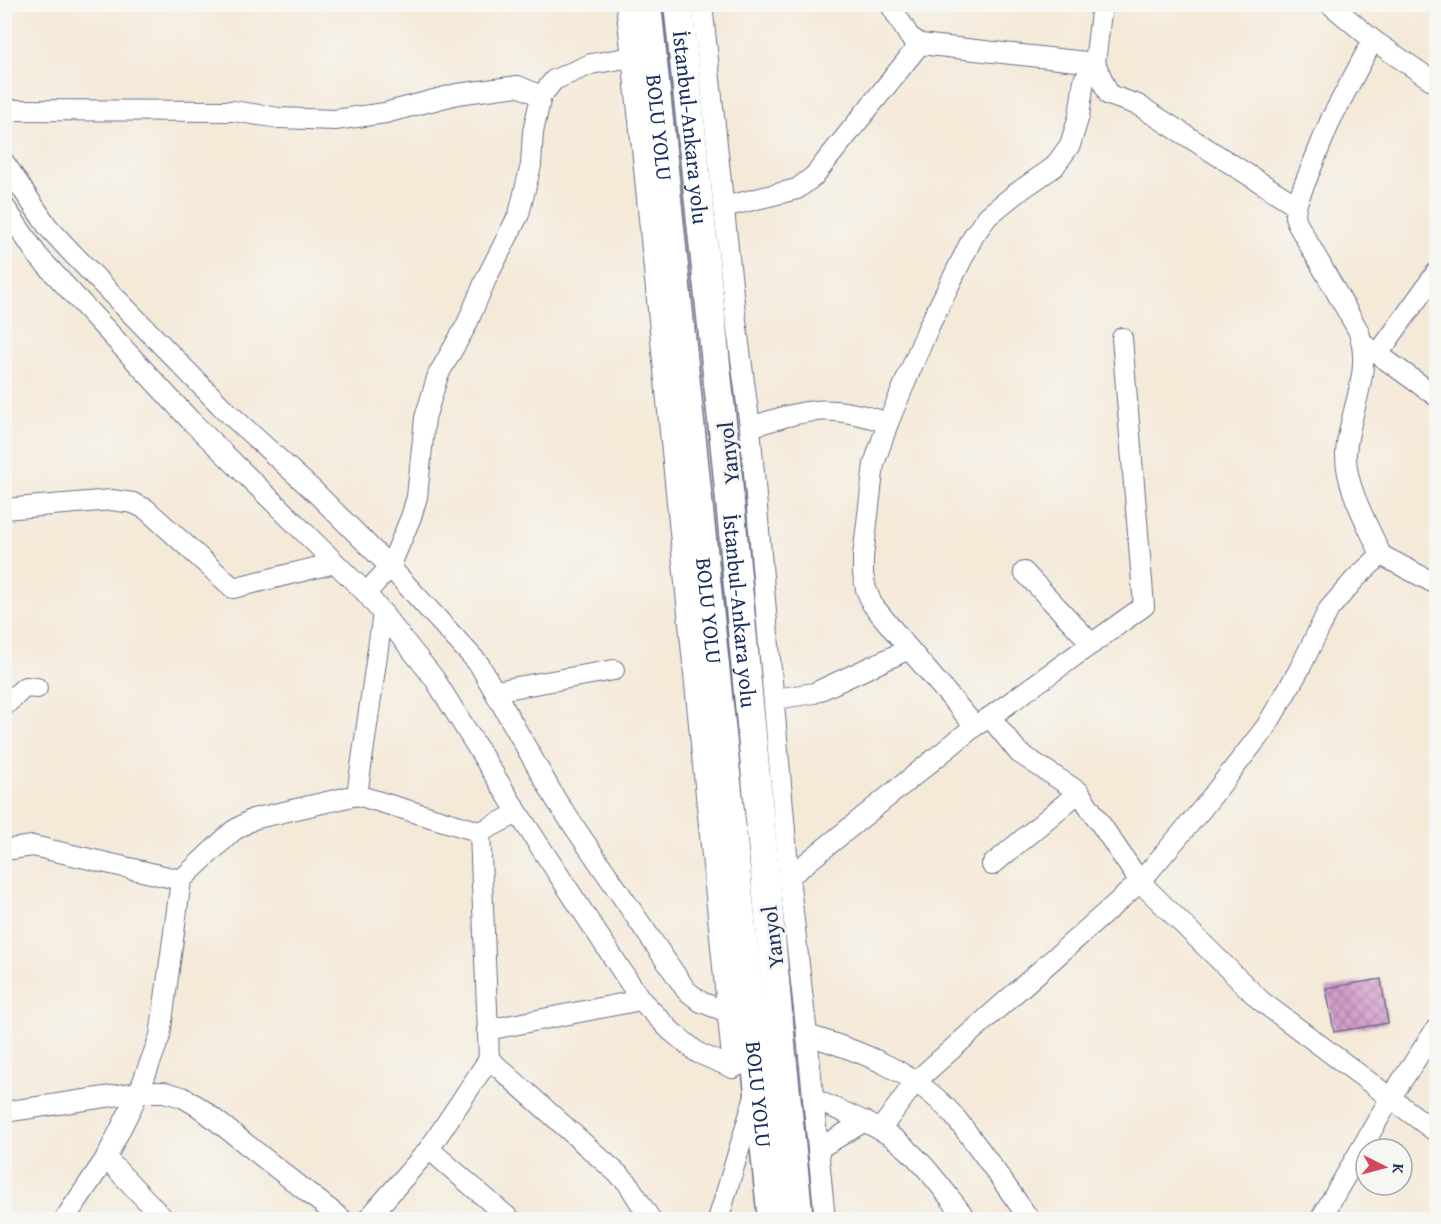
<svg xmlns="http://www.w3.org/2000/svg" width="1441" height="1224" font-family="'Gentium Book Plus',serif">
	<style>
		.building { fill: url(#building-cross-hatch) }
		.lines { fill: none; stroke-linecap: round; stroke-linejoin: round }
		.minor-casing { stroke: #677089; stroke-width: 22 }
		.highway-casing { stroke: #677089; stroke-width: 31 }
		.minor { stroke: #fff; stroke-width: 20 }
		.highway { stroke: #fff; stroke-width: 28 }
		.labels { text-anchor: middle; stroke-width: 6; stroke-linejoin: round; paint-order: stroke }
		.street-label { font-size: 22px; fill: #1b2f5e; stroke: #f6f6f2 }
	</style>
	<defs>
		<pattern id="building-cross-hatch" width="8" height="8" patternUnits="userSpaceOnUse" patternTransform="scale(1.5)"><rect width="8" height="8" fill="#d49ecb"/><path d="M0 0l8 8M0 8l8-8" fill="none" stroke="#ab81a8"/></pattern>
	</defs>
	<rect width="100%" height="100%" fill="#f6f6f2"/>
	<filter id="ink" filterUnits="userSpaceOnUse"><feTurbulence type="fractalNoise" baseFrequency=".0167" numOctaves="2"/><feDisplacementMap in="SourceGraphic" scale="12" xChannelSelector="R" yChannelSelector="G"/><feConvolveMatrix kernelMatrix="1 2 1 2 8 2 1 2 1" color-interpolation-filters="sRGB"/></filter>
	<filter id="wash" filterUnits="userSpaceOnUse"><feTurbulence type="fractalNoise" baseFrequency=".008" numOctaves="4" result="noise"/><feDisplacementMap in="SourceGraphic" scale="24" xChannelSelector="R" yChannelSelector="G"/><feGaussianBlur stdDeviation="1.35" result="paint"/><feColorMatrix in="noise" values="0 0 0 0 0 0 0 0 0 0 0 0 0 0 0 0 0 1.4 0 .05"/><feComposite in="paint" operator="in"/></filter>
	<g filter="url(#wash)">
		<rect width="100%" height="100%" fill="#f5e9d8"/>
		<g id="blocks">
			<polygon class="building" points="1381,979 1388,1023 1334,1032 1326,988"/>
		</g>
	</g>
	<g filter="url(#ink)">
		<use href="#blocks" fill-opacity="0" stroke="#677089" stroke-width="1.5"/>
		<g class="lines">
			<defs>
				<g id="minor">
					<polyline points="626,4 642,148 733,1068 765,1053"/>
					<polyline points="702,4 735,313 750,427 789,877 807,1035 825,1220"/>
					<polyline points="1330,4 1373,40 1436,83"/>
					<path d="M920,44L1095,63L1109,95L1138,105L1296,205L1295,216L1298,225L1358,330C1374,371 1348,413 1346,454C1345,486 1368,525 1381,555L1436,584"/>
					<polyline points="4,110 233,111 279,118 335,120 385,113 457,94 518,86 541,96"/>
					<polyline points="4,162 48,227 71,252 225,410 316,493 390,567 479,664 556,800 686,990 701,1002 727,1012"/>
					<polyline points="1296,205 1331,119 1373,40"/>
					<polyline points="4,206 38,256 190,420 366,593 434,678 518,813 641,1000 671,1031 698,1053 733,1068"/>
					<polyline points="724,207 797,189 814,176 920,44 909,36 890,4"/>
					<polyline points="1368,347 1436,396"/>
					<polyline points="1378,354 1436,273"/>
					<path d="M750,427C808,409 828,403 888,423"/>
					<polyline points="4,509 112,500 133,503 146,509 233,588 335,563"/>
					<polyline points="1024,572 1092,644"/>
					<polyline points="366,593 390,567 411,517 417,497 425,418 438,375 466,326 486,279 519,214 531,165 533,132 541,96 554,80 591,64 632,57"/>
					<polyline points="495,691 614,670"/>
					<polyline points="775,699 814,693 909,649 872,604 866,589 863,574 863,557 874,464 888,423 929,326 974,235 988,216 1015,194 1054,167 1070,145 1079,116 1084,80 1095,63 1102,4"/>
					<polyline points="4,706 25,687 37,688"/>
					<polyline points="990,717 1144,606 1122,338"/>
					<polyline points="975,726 990,717 1019,753 1079,792 1140,882 1261,1001 1436,1132"/>
					<polyline points="357,795 480,832 518,813"/>
					<polyline points="480,832 489,1059 627,1182 651,1220"/>
					<polyline points="4,850 33,846 181,880 233,831 253,819 357,795 383,613"/>
					<polyline points="992,865 1079,792"/>
					<polyline points="789,877 975,726 909,649"/>
					<polyline points="487,1030 641,1000"/>
					<path d="M807,1035C861,1051 916,1072 954,1116C981,1149 1005,1185 1030,1220"/>
					<path d="M813,1099C839,1110 865,1120 889,1135C921,1156 943,1190 967,1220"/>
					<polyline points="4,1112 139,1092 164,1092 182,1097 199,1107 343,1220"/>
					<polyline points="880,1130 915,1082 1140,882 1202,809 1266,727 1299,670 1329,609 1356,578 1381,555"/>
					<polyline points="429,1149 511,1220"/>
					<polyline points="818,1149 865,1121"/>
					<polyline points="106,1158 165,1220"/>
					<polyline points="64,1220 106,1158 139,1092 160,1036 181,880"/>
					<polyline points="367,1220 429,1149 489,1059"/>
					<polyline points="718,1220 755,1096"/>
					<polyline points="1320,1220 1391,1097 1436,1029"/>
				</g>
				<g id="highway">
					<path id="s1" d="M647,4L772,1220"/>
					<path id="s2" d="M678,4L726,459L781,1044L799,1220"/>
				</g>
			</defs>
			<use href="#minor" class="minor-casing"/>
			<use href="#highway" class="highway-casing"/>
			<use href="#minor" class="minor"/>
			<use href="#highway" class="highway"/>
		</g>
	</g>
	<g class="labels">
		<g class="street-label">
			<text dy="8" stroke="none"><textPath href="#s1" startOffset="124">BOLU YOLU</textPath></text>
			<text dy="8" stroke="none"><textPath href="#s2" startOffset="124">İstanbul-Ankara yolu</textPath></text>
			<text transform="translate(728 453) rotate(-96)" y="8">Yanyol</text>
			<text dy="8" stroke="none"><textPath href="#s1" startOffset="610">BOLU YOLU</textPath></text>
			<text dy="8" stroke="none"><textPath href="#s2" startOffset="610">İstanbul-Ankara yolu</textPath></text>
			<text transform="translate(772 937) rotate(-97)" y="8">Yanyol</text>
			<text dy="8" stroke="none"><textPath href="#s1" startOffset="1096">BOLU YOLU</textPath></text>
		</g>
	</g>
	<rect width="1441" height="1224" fill="none" stroke="#f6f6f2" stroke-width="24"/>
	<g transform="translate(1384 1167) rotate(96)"><circle r="28" fill="#f6f6f2" stroke="#9ea6b7" stroke-width="1.5"/>
	<path d="M0-4.5L10 22L0 15L-10 22Z" fill="#d1495b"/>
	<text y="-9" font-size="16" font-weight="bold" text-anchor="middle" fill="#1b2f5e">K</text>
	</g>
</svg>
